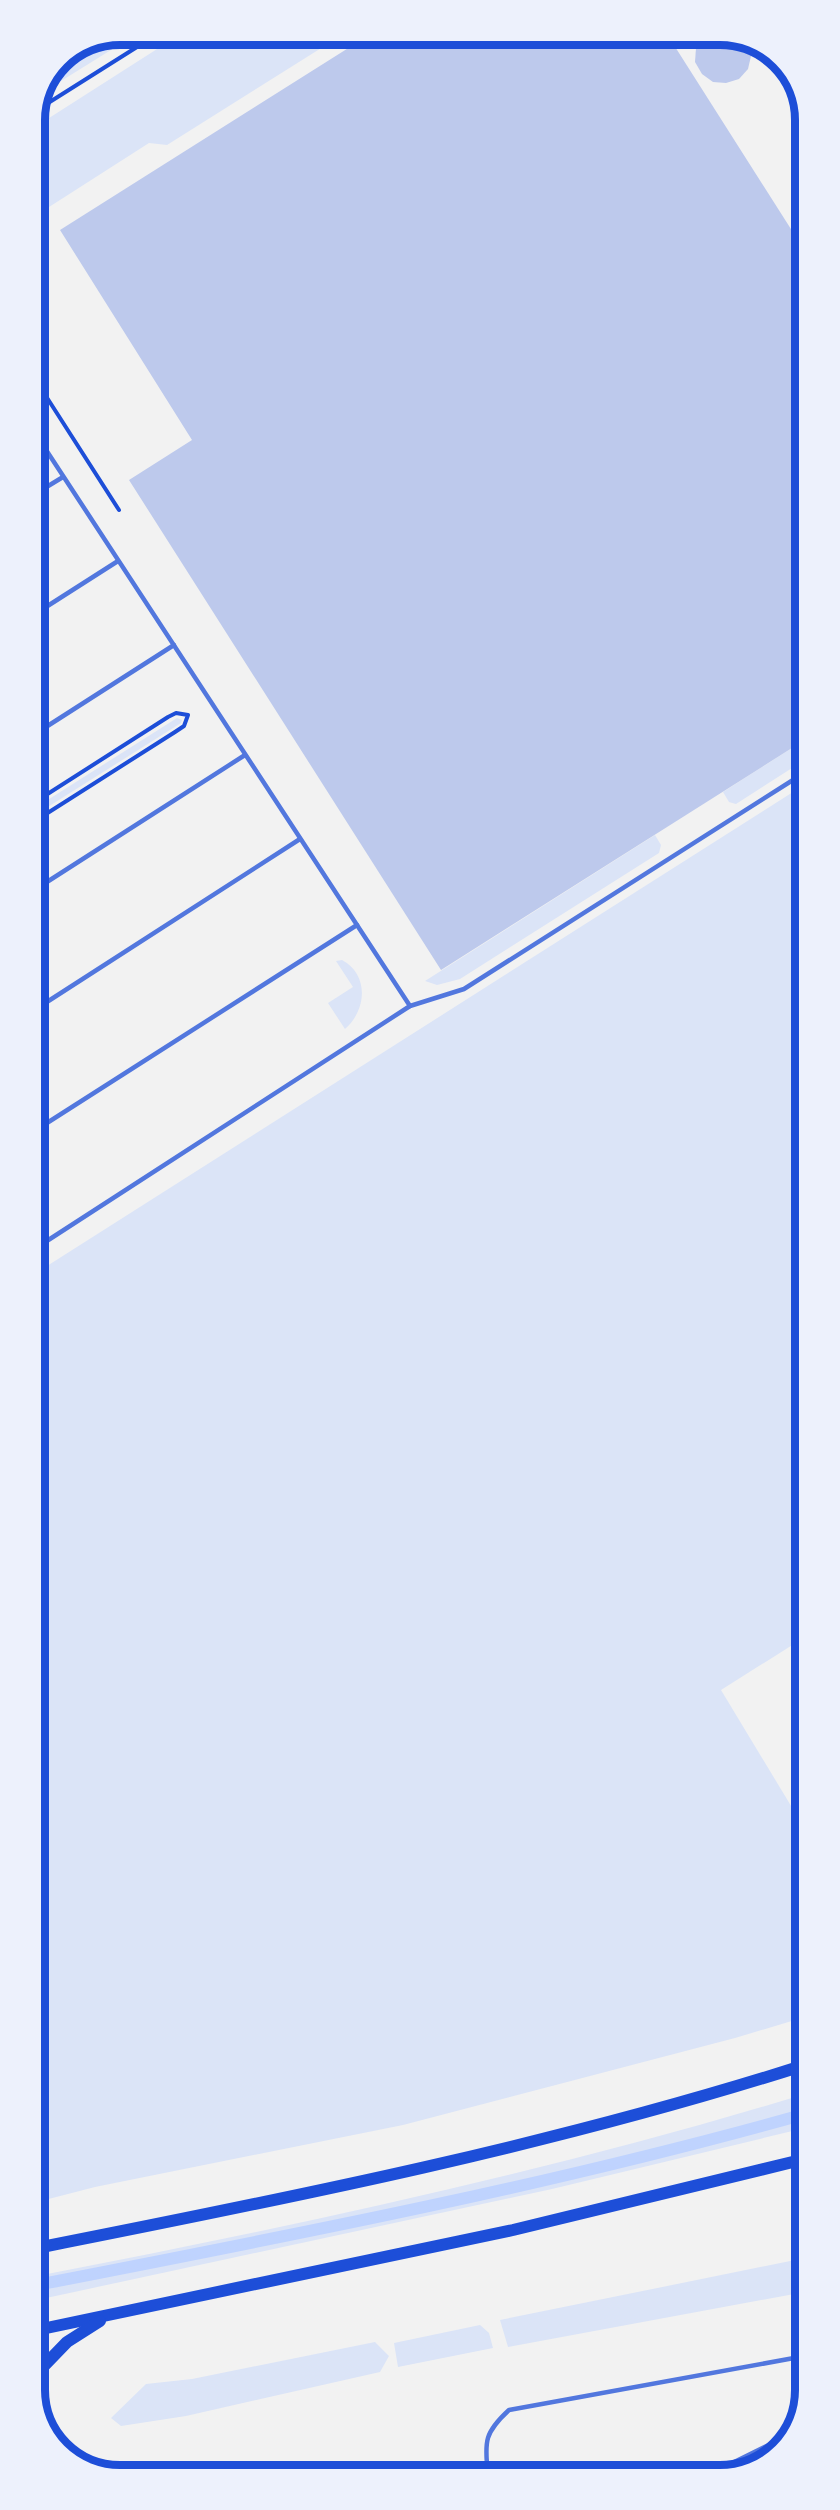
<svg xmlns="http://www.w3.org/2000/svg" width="840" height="2510" font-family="Signika,sans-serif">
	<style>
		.green { fill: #dbe4f7 }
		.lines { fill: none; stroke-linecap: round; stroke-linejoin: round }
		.stream { stroke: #bfd3fe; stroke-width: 12 }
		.building { fill: #bdc9ec }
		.path { stroke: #1d4ed8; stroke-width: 4 }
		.service { stroke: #5277de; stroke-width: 4.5 }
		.secondary { stroke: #1d4ed8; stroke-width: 12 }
		.rim { fill: none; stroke: #1d4ed8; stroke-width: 8 }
	</style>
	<rect width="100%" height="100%" fill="#f2f2f2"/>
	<g class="green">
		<polygon points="120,35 135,35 45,91 52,76"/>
		<polygon points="179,35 342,35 167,145 149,143 35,216 35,127"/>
		<polygon points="177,718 182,720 181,723 35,815 35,808"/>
		<polygon points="803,741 803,761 736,804 729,802 723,792"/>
		<polygon points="804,785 805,1637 721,1690 805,1829 805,2017 735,2038 403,2125 95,2187 37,2202 36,1273"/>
		<polygon points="655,835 661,845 659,853 460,979 437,985 425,981"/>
		<path d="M342,960C370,975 366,1011 345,1029L328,1003L353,987L336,961Z"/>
		<path d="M805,2094V2128L552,2189L37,2300V2276C296,2226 553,2171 805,2094Z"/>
		<polygon points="805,2258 805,2292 508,2347 500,2320"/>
		<polygon points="480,2325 489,2333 493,2348 398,2367 394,2343"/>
		<polygon points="375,2342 389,2356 380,2372 186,2416 121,2426 111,2418 146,2384 192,2379"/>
	</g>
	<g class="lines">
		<path class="stream" d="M37,2285C294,2235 553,2185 805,2114"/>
	</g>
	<g class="building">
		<polygon points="369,35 684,35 672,42 803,248 803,741 441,970 129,480 192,440 60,230"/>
		<polygon points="704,35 726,35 749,44 751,56 748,69 739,79 726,83 713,82 702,74 695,62 696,48"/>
	</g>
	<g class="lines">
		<g class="path">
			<polyline points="37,110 156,35"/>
			<polyline points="35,379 119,510"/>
			<polyline points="35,802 168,717 176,713 188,715 184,726 175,732 35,821"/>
		</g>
		<g class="service">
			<polyline points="35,433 410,1006"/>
			<polyline points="35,494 63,477"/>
			<polyline points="35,614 118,561"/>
			<polyline points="35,734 174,645"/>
			<polyline points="36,889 245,755"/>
			<polyline points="36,1009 300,839"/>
			<polyline points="36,1130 357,925"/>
			<polyline points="36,1248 410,1006 464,989 804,773"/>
			<polyline points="712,2473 791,2434"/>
			<path d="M488,2474C484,2441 485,2432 509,2410L805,2356"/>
		</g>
		<g class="secondary">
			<path d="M37,2248C295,2197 555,2145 805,2065"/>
			<polyline points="37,2330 513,2230 805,2159"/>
			<polyline points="37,2373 67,2342 100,2321"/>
		</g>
	</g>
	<path d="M0 0H840V2510H0ZM120 45H720A75 75 0 0 1 795 120V2390A75 75 0 0 1 720 2465H120A75 75 0 0 1 45 2390V120A75 75 0 0 1 120 45Z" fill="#edf1fc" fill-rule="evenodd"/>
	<path class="rim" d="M120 45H720A75 75 0 0 1 795 120V2390A75 75 0 0 1 720 2465H120A75 75 0 0 1 45 2390V120A75 75 0 0 1 120 45Z"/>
</svg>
